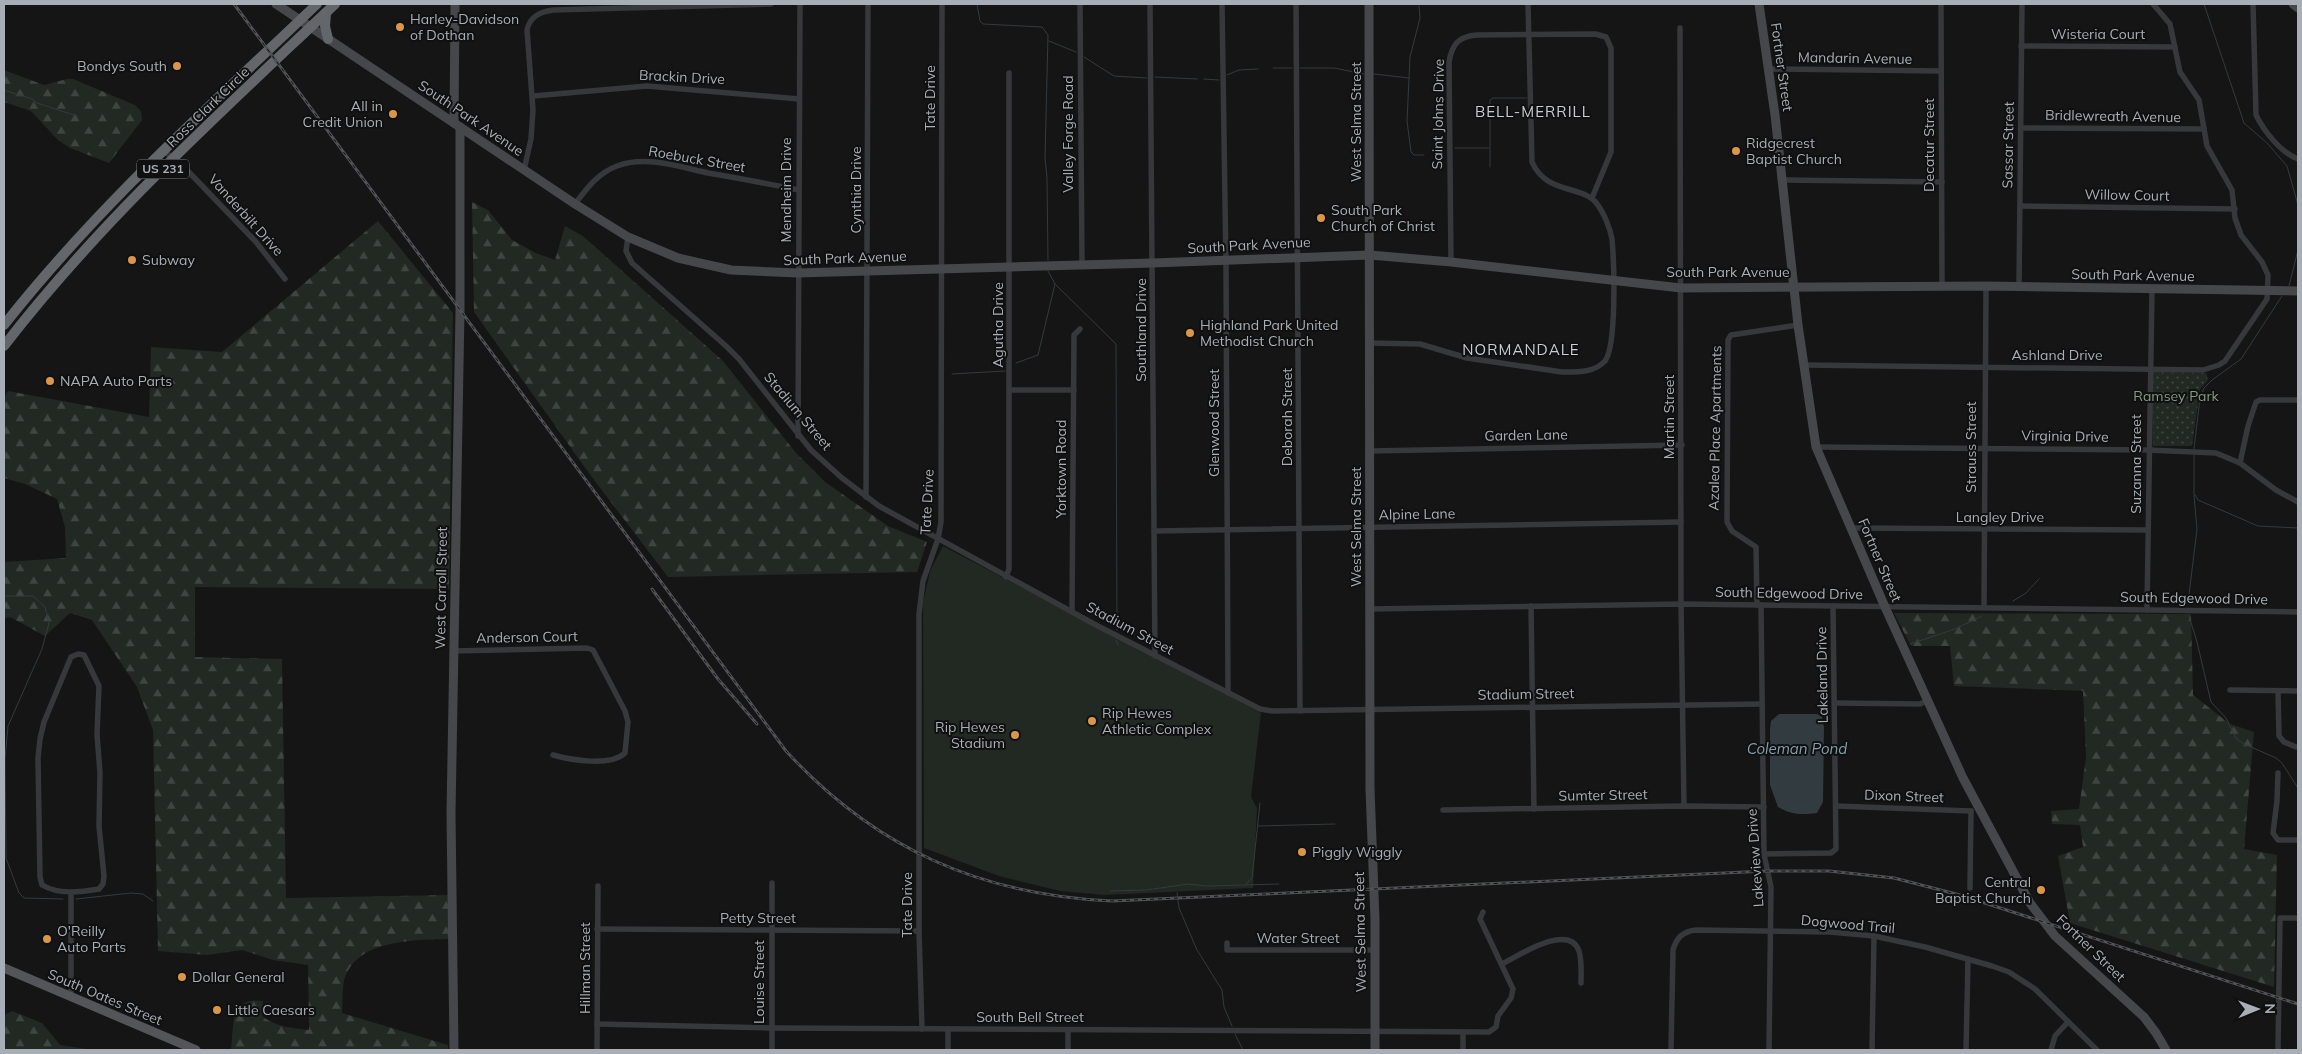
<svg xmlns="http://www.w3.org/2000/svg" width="2302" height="1054" font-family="Mulish,sans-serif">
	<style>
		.grass { fill: #222822 }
		.forest { fill: url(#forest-firs) }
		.park { fill: url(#park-dots) }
		.water { fill: #323b3f }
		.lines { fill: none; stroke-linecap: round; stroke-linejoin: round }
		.stream { stroke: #323b3f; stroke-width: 1 }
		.street { stroke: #36383b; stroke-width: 5.5 }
		.secondary { stroke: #45474b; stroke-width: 9 }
		.primary { stroke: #535559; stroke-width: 9 }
		.highway { stroke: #63666b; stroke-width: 10 }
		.rail-casing { stroke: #505256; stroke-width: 3 }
		.rail { stroke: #101011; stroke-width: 1; stroke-dasharray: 4; stroke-linecap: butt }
		.poi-dot { fill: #db9748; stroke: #101011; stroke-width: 2 }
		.labels { text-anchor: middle; stroke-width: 4; stroke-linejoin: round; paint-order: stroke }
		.shield { fill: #101011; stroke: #7a7f84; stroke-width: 1 }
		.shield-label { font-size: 12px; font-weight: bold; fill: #a8aeb5 }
		.poi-label { font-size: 14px; fill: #a8aeb5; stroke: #101011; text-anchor: start }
		.street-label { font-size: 14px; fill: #a8aeb5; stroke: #101011 }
		.park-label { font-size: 14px; fill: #839d82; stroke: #101011 }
		.neighbourhood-label { font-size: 15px; letter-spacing: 1px; fill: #c9ccd1; stroke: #101011 }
		.water-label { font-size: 15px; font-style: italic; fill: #839eac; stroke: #101011 }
	</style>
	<defs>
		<pattern id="forest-firs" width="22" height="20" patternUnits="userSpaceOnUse" patternTransform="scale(1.25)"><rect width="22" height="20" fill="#222822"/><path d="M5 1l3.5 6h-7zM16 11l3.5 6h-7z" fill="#3f4540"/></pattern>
		<pattern id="park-dots" width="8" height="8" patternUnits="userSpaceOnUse" patternTransform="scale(1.25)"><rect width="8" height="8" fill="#222822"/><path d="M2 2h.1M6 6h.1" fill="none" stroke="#3f4540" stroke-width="1.8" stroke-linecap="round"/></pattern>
	</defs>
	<rect width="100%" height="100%" fill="#151516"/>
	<polygon class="grass" points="943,546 1261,713 1251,797 1257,808 1253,888 1105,895 1060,891 999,876 924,848 923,603 930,571"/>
	<g class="forest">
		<polygon points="4,70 44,85 67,79 73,79 135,105 141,111 142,120 109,163 70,148 58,140 31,111 4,102"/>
		<polygon points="472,202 488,210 512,240 536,253 555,260 565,226 583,236 723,361 796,453 825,482 888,526 927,542 917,572 668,577 591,476 474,312"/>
		<path d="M378,221L453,313L449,589L195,587V657L282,659L286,898L449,895V939C414,940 355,939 344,981C342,991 343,1003 342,1013L448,1045V1050H231C234,1026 229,996 263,1001L262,1016C276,1027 292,1028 309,1030L308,965L273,960L242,950L207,955L158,951L153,730L137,687L92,620L70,613L45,636L10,617L4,618V562L66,558L65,527L57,499L25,484L4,478V398L8,391L149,417L151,347L222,352Z"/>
		<polygon points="1894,613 2191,614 2193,695 2230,724 2254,732 2244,849 2277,855 2274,987 2070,923 2058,856 2083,847 2080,825 2052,824 2051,811 2079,809 2086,757 2083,691 1954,686 1950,646 1911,646"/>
		<polygon points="12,1011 42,1023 60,1045 93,1050 4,1050 4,1015"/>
	</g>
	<polygon class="park" points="2153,372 2206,373 2208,380 2200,389 2192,446 2153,446"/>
	<path class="water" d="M1779,714H1817L1822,717L1824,727L1823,802L1817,813C1802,815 1791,815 1778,807L1770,785V729L1771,721Z"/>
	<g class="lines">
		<g class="stream">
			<polyline points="977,4 980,21 983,24 1042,27 1048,35 1045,158 1047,178 1048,260"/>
			<polyline points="2204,4 2244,123 2267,143 2287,166 2298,205"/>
			<polyline points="1419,6 1420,18 1410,57 1407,121 1411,152 1414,155 1424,155"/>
			<polyline points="1049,41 1076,52"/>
			<polyline points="1084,57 1114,76 1147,78"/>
			<polyline points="1273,68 1292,68"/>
			<polyline points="1300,68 1334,68 1364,74"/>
			<polyline points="1374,74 1409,78"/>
			<polyline points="1227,75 1239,70 1258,69"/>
			<polyline points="1155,77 1197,79"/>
			<polyline points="1204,79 1219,80"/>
			<polyline points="4,90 32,99 37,103 77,116"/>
			<polyline points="1455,148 1489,148"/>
			<polyline points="1490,167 1490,100 1493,98 1527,98"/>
			<polyline points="1048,271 1055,284 1116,344 1117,630"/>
			<polyline points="2289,286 2298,250"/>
			<polyline points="1016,363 1038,355 1055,284"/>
			<polyline points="952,374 1005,371"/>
			<polyline points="2194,449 2200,398 2204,388 2212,380 2241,359 2282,296"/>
			<polyline points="2194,455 2194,493 2198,500 2258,526 2298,528"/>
			<polyline points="4,596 33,596 45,607 49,623 42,649 8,726 5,759 6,858 19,893 24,898 63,899"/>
			<polyline points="2013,601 2026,593 2039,579"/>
			<polyline points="2188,603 2197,529 2194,495"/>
			<polyline points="2189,616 2197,642 2211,702 2226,718 2236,738 2242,743 2276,758 2282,763 2298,788"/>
			<polyline points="1116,640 1118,645"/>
			<polyline points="1910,644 1955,629 1982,616"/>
			<polyline points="1258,826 1335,824"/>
			<polyline points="1246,884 1252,878 1260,803"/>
			<polyline points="1110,891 1146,890 1188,884 1206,886 1279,884"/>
			<polyline points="1177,893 1179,908 1197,950 1222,990 1224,1007 1232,1026"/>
			<polyline points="76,899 131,893 143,894 153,901"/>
			<polyline points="1235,1034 1243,1050"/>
		</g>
		<g class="street">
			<polyline points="1080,4 1082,265"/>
			<polyline points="1150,4 1155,656"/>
			<polyline points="1222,4 1226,266 1228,693"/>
			<polyline points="1296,4 1300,711"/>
			<polyline points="1941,4 1942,286"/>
			<path d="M2253,4L2256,115C2264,131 2281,153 2298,159"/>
			<polyline points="1680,28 1681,604 1684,806"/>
			<polyline points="2021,46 2175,47"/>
			<polyline points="1769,69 1941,71"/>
			<polyline points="533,96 647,86 799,99"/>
			<polyline points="2021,128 2204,129"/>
			<polyline points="164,151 185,168 256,242 285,279"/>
			<path d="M524,170L531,139L533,110L527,30C530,17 539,12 553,10L771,4"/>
			<polyline points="1783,180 1942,182"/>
			<path d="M575,204C587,188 598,173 617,166C646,155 680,167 708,173C738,178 769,184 799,190"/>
			<polyline points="2020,206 2235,209"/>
			<polyline points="628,237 626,251 632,263 726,346 739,359 811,450 842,478 879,506 1094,624 1260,709 1272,711 1761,704"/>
			<path d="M1451,262L1449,62C1452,44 1459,36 1477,35L1595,34L1606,37L1611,48V152L1592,198"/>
			<polyline points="2019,287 2022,4"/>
			<path d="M1370,343L1420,344L1467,358L1562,372C1577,372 1594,373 1605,361C1617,345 1614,261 1612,239C1610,228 1604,213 1597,204C1585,185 1546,195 1532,162L1528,4"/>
			<polyline points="1804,365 2203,370 2219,365 2225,361 2267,299 2268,275 2262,262 2241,235 2235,218 2232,190 2207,146 2199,100 2180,72 2170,24 2153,4"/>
			<polyline points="1010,390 1074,390"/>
			<polyline points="798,436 800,4"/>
			<polyline points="1816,447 2148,450 2216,453 2240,463 2276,490 2298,502"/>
			<polyline points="1370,451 1682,445"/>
			<polyline points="2240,463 2248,426 2256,402 2260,400 2298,400"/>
			<polyline points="866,497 868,4"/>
			<polyline points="1852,528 2148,530"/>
			<polyline points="1154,531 1681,522"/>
			<polyline points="1006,577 1009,569 1009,73"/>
			<polyline points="1757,605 1756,547 1732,531 1727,522 1728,340 1731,335 1798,325"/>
			<polyline points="1761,605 1764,854 1771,887 1769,1050"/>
			<polyline points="1531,606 1534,809"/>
			<polyline points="1984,607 1986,286"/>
			<polyline points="1370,609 1681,604 2298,612"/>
			<polyline points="2147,610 2152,288"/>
			<polyline points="1072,612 1074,335 1080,329"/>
			<path d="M453,651L587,648L593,650L625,711L628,722L625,753C610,767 571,760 553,755"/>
			<path d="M78,654L84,655L99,686L97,734L100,773L99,826L104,876L103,884L99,889C81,892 59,895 42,885L40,877L38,758L40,739L44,722L71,657Z"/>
			<polyline points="2230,690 2298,691"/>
			<polyline points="2278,691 2279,736 2284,742 2296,747"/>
			<polyline points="1835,703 1920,704 1928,700"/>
			<polyline points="2278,773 2277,801 2273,833 2278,840 2298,840"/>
			<polyline points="1836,806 1971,811"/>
			<polyline points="1443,810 1684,806 1764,807"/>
			<polyline points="1764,854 1831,853 1836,849 1833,606"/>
			<polyline points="1970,888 1971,811"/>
			<polyline points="71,892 71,997"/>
			<polyline points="597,929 919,931"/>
			<polyline points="1227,943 1227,950 1375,950"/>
			<path d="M1502,964C1518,956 1569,922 1579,951C1582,961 1581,973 1581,983"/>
			<polyline points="597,1024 772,1028 1489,1032 1496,1027 1498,1016 1511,998 1513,989 1480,919 1483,912"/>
			<polyline points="922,1029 919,931 919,614 923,581 938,539 941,522 942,4"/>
			<polyline points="1068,1030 1068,1050"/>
			<polyline points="597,1050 598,886"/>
			<polyline points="772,1050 772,883"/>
			<polyline points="948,1050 948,1029"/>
			<polyline points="1463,1050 1463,1032"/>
			<path d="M1671,1050L1673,950C1676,938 1684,931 1696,930L1830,932L1874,936L1925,947L1992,966L2009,972L2035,989L2097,1050"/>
			<polyline points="1872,1050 1874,936"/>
			<polyline points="1966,1050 1968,959"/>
			<polyline points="2051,1050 2055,1036 2068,1022"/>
			<polyline points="2278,1050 2280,918 2298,918"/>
		</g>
		<g class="secondary">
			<polyline points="276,4 575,204 628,237 678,258 731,270 798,273 1153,263 1370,255 1451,262 1681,288 1986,286 2298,291"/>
			<polyline points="1369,4 1370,789 1375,919 1375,1050"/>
			<polyline points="1759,4 1775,115 1798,325 1816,447 1885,607 1963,778 2030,903 2055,936 2144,1017 2156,1033 2166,1050"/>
			<polyline points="2293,4 2298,8"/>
			<polyline points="454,123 455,4"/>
			<polyline points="454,1050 451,813 460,311 460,127"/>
		</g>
		<polyline class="primary" points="4,968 196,1050"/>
		<g class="highway">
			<polyline points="326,13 325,26 328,39"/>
			<path d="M4,325C97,207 209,107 317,4"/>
			<path d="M4,346C101,220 220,113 335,4"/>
		</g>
		<defs>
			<g id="rail">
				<path d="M234,4L786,751C876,849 981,895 1112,901L1767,871H1829L1894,878L1960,895L2298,1004"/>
				<polyline points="652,589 718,679 757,724"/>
			</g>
		</defs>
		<use href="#rail" class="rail-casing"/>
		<use href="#rail" class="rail"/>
	</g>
	<g class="poi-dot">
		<circle cx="400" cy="27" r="5"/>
		<circle cx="177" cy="66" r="5"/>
		<circle cx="393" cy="114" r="5"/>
		<circle cx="1736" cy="151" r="5"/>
		<circle cx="1321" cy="218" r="5"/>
		<circle cx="132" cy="260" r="5"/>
		<circle cx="1190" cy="333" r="5"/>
		<circle cx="50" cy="381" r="5"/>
		<circle cx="1092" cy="721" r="5"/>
		<circle cx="1015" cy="735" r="5"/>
		<circle cx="1302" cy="852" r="5"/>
		<circle cx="2041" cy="890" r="5"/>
		<circle cx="47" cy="939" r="5"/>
		<circle cx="182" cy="977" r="5"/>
		<circle cx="217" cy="1010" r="5"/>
	</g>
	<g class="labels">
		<rect class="shield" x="137" y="159.5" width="52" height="19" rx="4"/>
		<g class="shield-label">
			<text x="163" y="173">US 231</text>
		</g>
		<g class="poi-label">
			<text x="410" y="24">Harley-Davidson<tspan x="410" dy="16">of Dothan</tspan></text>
			<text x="167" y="71" text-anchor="end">Bondys South</text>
			<text x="383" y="111" text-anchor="end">All in<tspan x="383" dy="16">Credit Union</tspan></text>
			<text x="1746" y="148">Ridgecrest<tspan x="1746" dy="16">Baptist Church</tspan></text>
			<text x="1331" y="215">South Park<tspan x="1331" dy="16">Church of Christ</tspan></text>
			<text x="142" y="265">Subway</text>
			<text x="1200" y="330">Highland Park United<tspan x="1200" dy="16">Methodist Church</tspan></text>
			<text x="60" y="386">NAPA Auto Parts</text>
			<text x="1102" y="718">Rip Hewes<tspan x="1102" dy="16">Athletic Complex</tspan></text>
			<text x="1005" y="732" text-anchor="end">Rip Hewes<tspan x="1005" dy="16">Stadium</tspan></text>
			<text x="1312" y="857">Piggly Wiggly</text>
			<text x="2031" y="887" text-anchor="end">Central<tspan x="2031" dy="16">Baptist Church</tspan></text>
			<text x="57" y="936">O'Reilly<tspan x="57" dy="16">Auto Parts</tspan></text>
			<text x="192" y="982">Dollar General</text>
			<text x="227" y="1015">Little Caesars</text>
		</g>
		<g class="street-label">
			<text x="2098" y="39">Wisteria Court</text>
			<text transform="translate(1855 58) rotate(1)" y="5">Mandarin Avenue</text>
			<text transform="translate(1782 67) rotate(82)" y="5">Fortner Street</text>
			<text transform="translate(682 77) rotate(3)" y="5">Brackin Drive</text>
			<text transform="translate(930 98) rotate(-90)" y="5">Tate Drive</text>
			<text transform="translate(208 107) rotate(-44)" y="5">Ross Clark Circle</text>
			<text transform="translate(1438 114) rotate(-89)" y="5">Saint Johns Drive</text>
			<text transform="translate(2113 116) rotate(1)" y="5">Bridlewreath Avenue</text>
			<text transform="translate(471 118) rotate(34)" y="5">South Park Avenue</text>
			<text transform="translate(1356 122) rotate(-90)" y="5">West Selma Street</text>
			<text transform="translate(1068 134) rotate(-90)" y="5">Valley Forge Road</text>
			<text transform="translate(1929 145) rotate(-90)" y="5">Decatur Street</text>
			<text transform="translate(2008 145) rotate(-89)" y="5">Sassar Street</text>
			<text transform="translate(697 159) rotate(10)" y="5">Roebuck Street</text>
			<text transform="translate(786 190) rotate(-90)" y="5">Mendheim Drive</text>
			<text transform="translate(856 190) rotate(-90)" y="5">Cynthia Drive</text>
			<text transform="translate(2127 195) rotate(1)" y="5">Willow Court</text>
			<text transform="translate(246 215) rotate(48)" y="5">Vanderbilt Drive</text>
			<text transform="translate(1249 245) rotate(-3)" y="5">South Park Avenue</text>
			<text transform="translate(845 258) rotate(-2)" y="5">South Park Avenue</text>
			<text x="1728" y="277">South Park Avenue</text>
			<text transform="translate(2133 275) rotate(1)" y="5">South Park Avenue</text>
			<text transform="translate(998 325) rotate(-90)" y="5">Agutha Drive</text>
			<text transform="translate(1141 330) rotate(-90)" y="5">Southland Drive</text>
			<text x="2057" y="360">Ashland Drive</text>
			<text transform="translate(798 411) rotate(50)" y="5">Stadium Street</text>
			<text transform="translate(1287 417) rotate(-90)" y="5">Deborah Street</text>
			<text transform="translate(1669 417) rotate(-90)" y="5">Martin Street</text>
			<text transform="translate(1214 423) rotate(-90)" y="5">Glenwood Street</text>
			<text transform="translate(1715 428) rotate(-89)" y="5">Azalea Place Apartments</text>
			<text transform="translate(1526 435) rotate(-1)" y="5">Garden Lane</text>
			<text transform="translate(2065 436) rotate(1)" y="5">Virginia Drive</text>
			<text transform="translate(1971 447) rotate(-90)" y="5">Strauss Street</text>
			<text transform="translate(2136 464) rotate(-90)" y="5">Suzanna Street</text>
			<text transform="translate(1061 469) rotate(-90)" y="5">Yorktown Road</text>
			<text transform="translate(927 502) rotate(-87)" y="5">Tate Drive</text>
			<text transform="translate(1417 514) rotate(-1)" y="5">Alpine Lane</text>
			<text x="2000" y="522">Langley Drive</text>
			<text transform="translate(1356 527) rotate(-90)" y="5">West Selma Street</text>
			<text transform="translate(1880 560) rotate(67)" y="5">Fortner Street</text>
			<text transform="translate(441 588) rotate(-89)" y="5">West Carroll Street</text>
			<text transform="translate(1789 593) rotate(1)" y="5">South Edgewood Drive</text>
			<text transform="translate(2194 598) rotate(1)" y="5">South Edgewood Drive</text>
			<text transform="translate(1130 628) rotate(28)" y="5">Stadium Street</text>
			<text transform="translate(527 637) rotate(-1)" y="5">Anderson Court</text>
			<text transform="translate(1822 675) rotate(-91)" y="5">Lakeland Drive</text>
			<text transform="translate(1526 694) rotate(-1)" y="5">Stadium Street</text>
			<text transform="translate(1603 795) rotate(-1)" y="5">Sumter Street</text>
			<text transform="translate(1904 796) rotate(2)" y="5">Dixon Street</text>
			<text transform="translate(1755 858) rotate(-94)" y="5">Lakeview Drive</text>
			<text transform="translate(907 905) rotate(-90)" y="5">Tate Drive</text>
			<text x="758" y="923">Petty Street</text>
			<text transform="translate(1848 924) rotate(5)" y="5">Dogwood Trail</text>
			<text transform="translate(1360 932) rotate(-91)" y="5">West Selma Street</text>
			<text x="1298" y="943">Water Street</text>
			<text transform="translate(2091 948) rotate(44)" y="5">Fortner Street</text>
			<text transform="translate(585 968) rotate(-90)" y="5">Hillman Street</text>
			<text transform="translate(759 982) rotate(-90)" y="5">Louise Street</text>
			<text transform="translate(105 997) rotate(23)" y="5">South Oates Street</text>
			<text x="1030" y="1022">South Bell Street</text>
		</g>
		<g class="park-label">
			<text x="2176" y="401">Ramsey Park</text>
		</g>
		<g class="neighbourhood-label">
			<text x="1533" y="117">BELL-MERRILL</text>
			<text x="1521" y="355">NORMANDALE</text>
		</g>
		<g class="water-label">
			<text x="1797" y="754">Coleman Pond</text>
		</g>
	</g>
	<rect width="2302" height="1054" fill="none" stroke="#a8aeb5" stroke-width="10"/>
	<g transform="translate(2257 1009) rotate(89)" stroke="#101011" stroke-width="4" paint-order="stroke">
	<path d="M0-4L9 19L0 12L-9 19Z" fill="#a8aeb5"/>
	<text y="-8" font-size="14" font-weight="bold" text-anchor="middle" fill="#a8aeb5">N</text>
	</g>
</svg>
